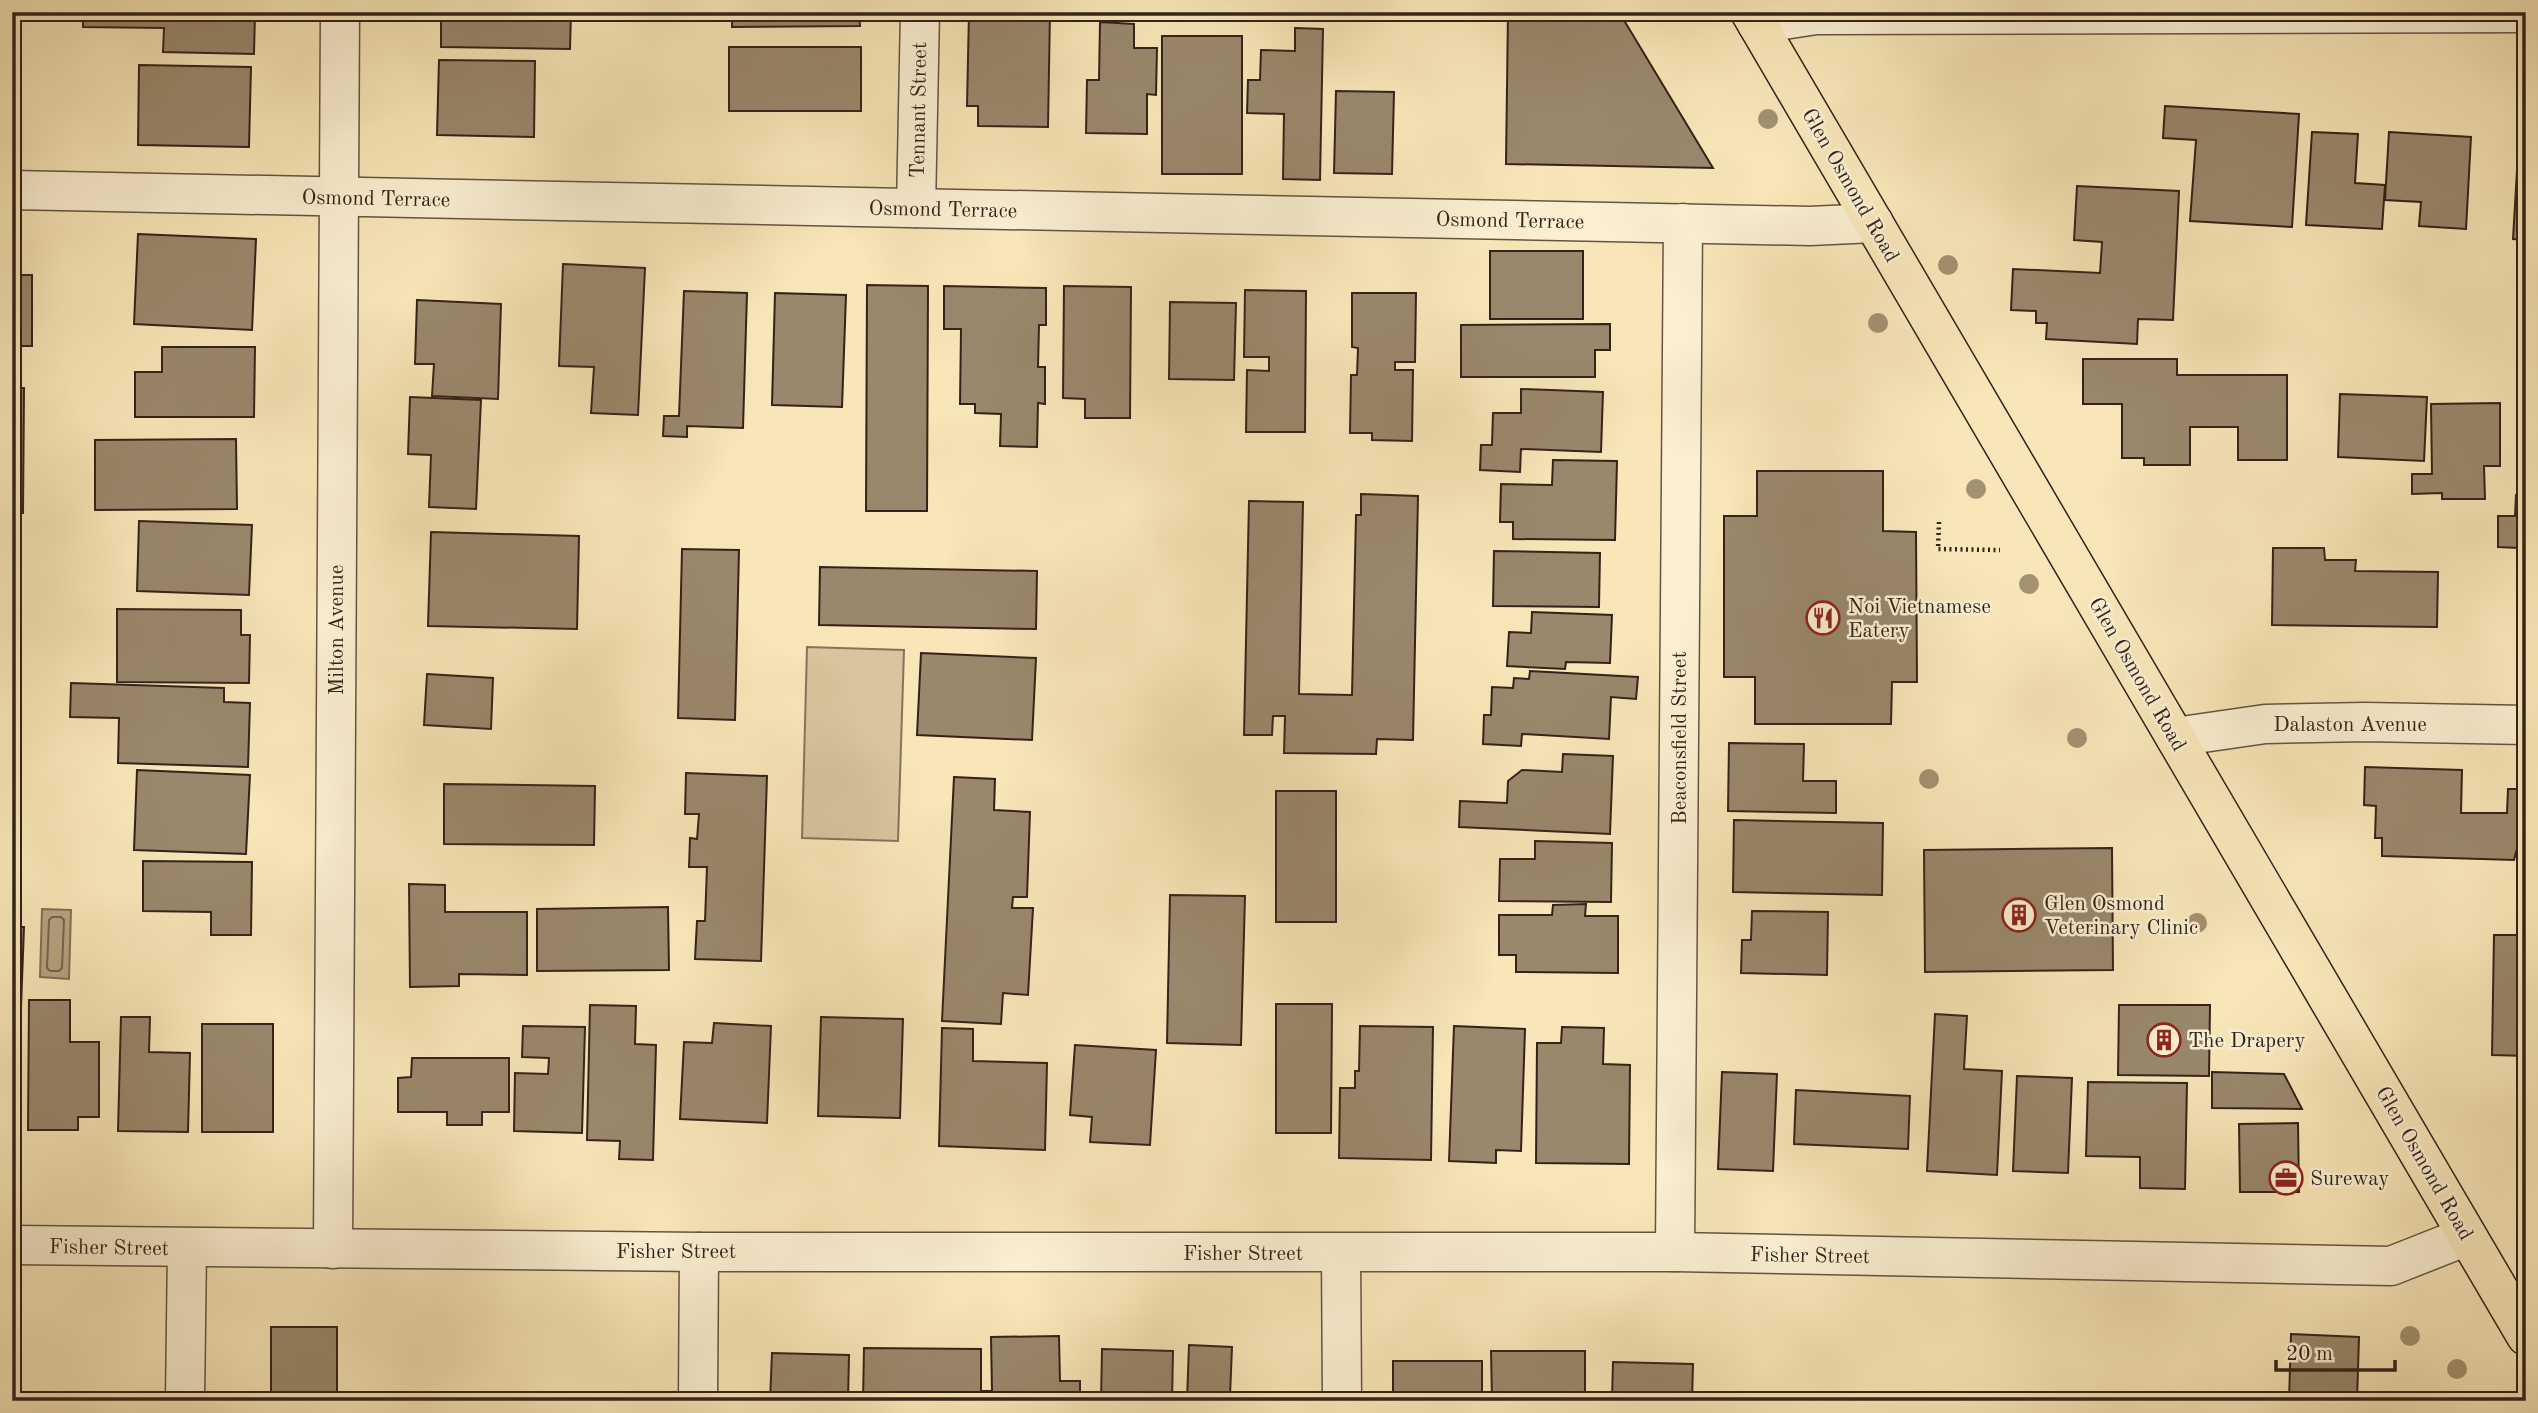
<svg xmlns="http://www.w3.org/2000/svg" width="2538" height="1413" font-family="'Old Standard TT',serif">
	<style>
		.green { fill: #d6c59d; stroke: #84745c; stroke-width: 2 }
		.water { fill: #b5a482; stroke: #817058; stroke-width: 2 }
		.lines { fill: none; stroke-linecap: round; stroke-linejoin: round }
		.shore { stroke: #74644e; stroke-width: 2 }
		.building { fill: #99886c; stroke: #32231a; stroke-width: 2 }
		.minor-casing { stroke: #645442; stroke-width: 41 }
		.highway-casing { stroke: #32231a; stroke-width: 41 }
		.path { stroke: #32231a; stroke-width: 4.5; stroke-dasharray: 2 3.5; stroke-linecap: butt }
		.minor { stroke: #faefd1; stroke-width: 38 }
		.highway { stroke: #f8e6b8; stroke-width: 38 }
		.tree { fill: #a29173 }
		.labels { text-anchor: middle; stroke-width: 5; stroke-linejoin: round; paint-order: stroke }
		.street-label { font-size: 21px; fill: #32231a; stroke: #faefd1 }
		.poi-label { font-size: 21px; fill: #32231a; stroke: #faefd1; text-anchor: start }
	</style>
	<rect width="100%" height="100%" fill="#f8e6b8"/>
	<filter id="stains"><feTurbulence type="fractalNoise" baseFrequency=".00286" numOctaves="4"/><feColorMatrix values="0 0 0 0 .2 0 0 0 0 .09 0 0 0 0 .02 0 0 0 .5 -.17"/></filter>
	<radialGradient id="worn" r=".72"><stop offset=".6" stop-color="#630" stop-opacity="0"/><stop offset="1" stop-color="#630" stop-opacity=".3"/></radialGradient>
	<polygon class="green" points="807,647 904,650 898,841 802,838"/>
	<polygon class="water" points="42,909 71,910 69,979 40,977"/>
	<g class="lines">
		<polygon class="shore" points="52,917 61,917 64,920 62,968 59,971 50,971 47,968 49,920"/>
	</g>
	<g class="building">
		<rect x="12" y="12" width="8" height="99"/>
		<polygon points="83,12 255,12 254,54 163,52 164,28 83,27"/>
		<polygon points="441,12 571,12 570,49 441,47"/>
		<polygon points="732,12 859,12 860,26 732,27"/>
		<polygon points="969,12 1050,12 1048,127 978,126 978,106 967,106"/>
		<polygon points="1508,12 1619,12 1713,168 1506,164"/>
		<polygon points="1100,22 1134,24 1134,48 1157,48 1156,95 1147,94 1147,134 1086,133 1087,80 1099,80"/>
		<polygon points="1295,28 1323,29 1320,180 1283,179 1284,114 1247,113 1248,80 1260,80 1261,50 1295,51"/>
		<rect x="1162" y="36" width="80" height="138"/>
		<rect x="729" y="47" width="132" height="64"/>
		<polygon points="439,60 535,61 534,137 437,135"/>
		<polygon points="139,65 251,67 249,147 138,145"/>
		<polygon points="1336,91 1394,92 1392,174 1334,173"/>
		<polygon points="2165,106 2299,114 2292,227 2190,221 2196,140 2163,138"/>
		<polygon points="2312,132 2358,134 2355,183 2385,185 2382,229 2306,225"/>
		<polygon points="2389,132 2471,137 2466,229 2419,226 2421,202 2385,200"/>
		<polygon points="2519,136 2526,137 2526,240 2513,239"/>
		<polygon points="2077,186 2179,191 2173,320 2138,319 2137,344 2046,339 2047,323 2036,323 2036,311 2011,310 2013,269 2100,273 2102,242 2074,240"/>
		<polygon points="138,234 256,239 252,330 134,324"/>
		<rect x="1490" y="251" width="93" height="68"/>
		<polygon points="563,264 645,268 638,415 591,413 594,367 559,366"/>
		<rect x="12" y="275" width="20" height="71"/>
		<polygon points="867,285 928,286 927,511 866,511"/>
		<polygon points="944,286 1046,288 1046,325 1039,325 1038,367 1045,367 1045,404 1038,403 1037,447 1000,446 1001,414 975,413 975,404 960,404 961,329 944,329"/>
		<polygon points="1064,286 1131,287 1130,418 1085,418 1085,399 1063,398"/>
		<polygon points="1245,290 1306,291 1305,432 1246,432 1247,370 1269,371 1269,357 1244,357"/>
		<polygon points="684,291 747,293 743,428 687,426 687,437 663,436 664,416 679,416"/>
		<polygon points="775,293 846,295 842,407 772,405"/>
		<polygon points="1352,293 1416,293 1415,362 1395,362 1395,370 1413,370 1412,441 1372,440 1372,433 1350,433 1351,375 1357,375 1358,348 1352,347"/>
		<polygon points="417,300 501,304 498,399 432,396 434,364 415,364"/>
		<polygon points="1170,302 1236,303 1234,380 1169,379"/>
		<polygon points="1610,324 1610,350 1595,350 1595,377 1461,377 1461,325"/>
		<polygon points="162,347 255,347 254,417 135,417 135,372 162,372"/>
		<polygon points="2083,359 2177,359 2177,375 2287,375 2287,460 2238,460 2238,427 2190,427 2190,465 2144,465 2144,458 2122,458 2122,404 2083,404"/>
		<polygon points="12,388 24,388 23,513 12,513"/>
		<polygon points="1521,389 1603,392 1601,452 1521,449 1520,472 1480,470 1481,445 1492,445 1493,413 1521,413"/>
		<polygon points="2340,394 2427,397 2424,461 2338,457"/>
		<polygon points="410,397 481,400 476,509 429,507 431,455 408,454"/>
		<polygon points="2500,403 2500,466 2484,466 2485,499 2442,499 2442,493 2412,494 2412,474 2432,474 2431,404"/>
		<polygon points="236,439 237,509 95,510 95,440"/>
		<polygon points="1553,460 1617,461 1615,540 1513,539 1513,522 1500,522 1501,484 1552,485"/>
		<polygon points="1757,471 1883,471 1883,531 1916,532 1917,682 1892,682 1891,724 1755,724 1755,677 1724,677 1724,516 1757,516"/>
		<polygon points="1361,494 1418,496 1413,740 1377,739 1376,754 1284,753 1285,716 1273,716 1272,735 1244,735 1249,501 1303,502 1299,694 1352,695 1356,515 1361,515"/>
		<polygon points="2516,495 2526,495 2526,589 2519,588 2519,548 2498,547 2498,516 2515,516"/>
		<polygon points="139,521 252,525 249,595 137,591"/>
		<polygon points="431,532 579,536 577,629 428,626"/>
		<polygon points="2273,548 2324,548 2325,560 2356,560 2355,571 2438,572 2437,627 2272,625"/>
		<polygon points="682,549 739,550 735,720 678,718"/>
		<polygon points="1494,551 1600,553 1599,607 1493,606"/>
		<polygon points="820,567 1037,571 1036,629 819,625"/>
		<polygon points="117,609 241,610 241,635 250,635 249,683 117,682"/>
		<polygon points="1532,612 1612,615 1610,663 1566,662 1565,669 1507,666 1509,632 1531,633"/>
		<polygon points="921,653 1036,658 1032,740 917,735"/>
		<polygon points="1530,671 1638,677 1636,699 1611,697 1609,739 1522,734 1521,746 1483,744 1484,715 1491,715 1492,687 1513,688 1514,678 1529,679"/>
		<polygon points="427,674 493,678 491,729 424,725"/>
		<polygon points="71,683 224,688 224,702 250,703 248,767 118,763 119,718 70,717"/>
		<polygon points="1729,743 1804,744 1803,781 1836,781 1836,813 1728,811"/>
		<polygon points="1563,754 1613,756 1610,834 1459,827 1460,801 1507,803 1508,781 1522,770 1562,772"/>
		<polygon points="2365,767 2462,770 2461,813 2507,813 2508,789 2526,789 2526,845 2518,845 2514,860 2382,856 2382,838 2375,838 2376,806 2364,805"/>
		<polygon points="137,770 250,775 246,854 134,850"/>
		<polygon points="686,773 767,776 761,961 695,959 697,921 705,921 707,867 689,867 690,838 697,839 699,814 685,814"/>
		<polygon points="954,777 995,779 994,810 1030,812 1027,897 1013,897 1012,908 1033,908 1028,995 1003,993 1001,1024 942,1021"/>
		<polygon points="444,784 595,786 594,845 444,844"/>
		<rect x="1276" y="791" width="60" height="131"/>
		<polygon points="1734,820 1883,823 1882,895 1733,892"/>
		<polygon points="1535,841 1612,843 1611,902 1499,901 1500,859 1535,859"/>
		<polygon points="2112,848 2113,970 1925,972 1924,850"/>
		<polygon points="143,861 252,862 251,935 211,935 211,912 143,911"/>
		<polygon points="409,884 445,885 445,912 527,912 527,975 459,974 459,986 410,987"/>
		<polygon points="1170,895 1245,896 1241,1045 1167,1043"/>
		<polygon points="1586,904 1585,916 1618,916 1618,973 1516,972 1516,955 1499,955 1499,915 1552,915 1553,905"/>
		<polygon points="668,907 669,970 537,971 537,909"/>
		<polygon points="1752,911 1828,912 1827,975 1741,973 1742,940 1751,940"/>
		<polygon points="12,927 24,927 21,1008 12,1008"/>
		<polygon points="2494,935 2526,935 2526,1056 2492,1055"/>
		<polygon points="29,1000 70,1000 70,1042 99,1042 99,1117 78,1117 78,1130 28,1130"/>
		<polygon points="1276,1004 1332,1004 1331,1133 1276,1133"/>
		<polygon points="590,1005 636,1006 635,1044 656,1045 653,1160 619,1159 620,1141 587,1140"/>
		<polygon points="2119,1005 2210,1005 2209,1076 2118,1075"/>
		<polygon points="1935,1014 1967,1016 1964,1069 2002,1071 1997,1175 1927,1171"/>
		<polygon points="121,1017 150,1017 149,1052 190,1053 188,1132 118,1131"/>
		<polygon points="821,1017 903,1019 900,1118 818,1116"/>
		<polygon points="12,1022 16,1022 13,1150 12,1150"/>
		<polygon points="714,1023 771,1026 767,1123 680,1119 684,1042 712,1043"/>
		<rect x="202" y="1024" width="71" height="108"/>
		<polygon points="523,1026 585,1027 582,1133 514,1131 515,1073 548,1074 549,1058 522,1057"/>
		<polygon points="1360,1026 1433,1027 1431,1160 1339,1158 1340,1088 1355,1088 1355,1071 1359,1071"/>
		<polygon points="1454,1026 1525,1029 1521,1151 1496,1150 1496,1163 1449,1161"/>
		<polygon points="1562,1027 1604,1028 1603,1064 1630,1065 1629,1164 1536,1163 1537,1043 1561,1043"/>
		<polygon points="942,1028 973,1029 973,1061 1047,1063 1045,1150 939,1146"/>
		<polygon points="1075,1045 1156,1050 1150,1145 1090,1142 1092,1117 1070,1115"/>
		<polygon points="412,1058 509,1058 509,1112 482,1112 482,1125 447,1125 447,1112 398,1112 398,1078 411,1077"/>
		<polygon points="1722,1072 1777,1074 1773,1171 1718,1169"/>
		<polygon points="2212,1072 2284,1074 2302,1109 2212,1108"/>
		<polygon points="2017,1076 2072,1078 2068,1173 2013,1171"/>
		<polygon points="2088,1082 2187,1083 2185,1189 2140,1188 2140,1157 2086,1156"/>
		<polygon points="1796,1090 1910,1096 1908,1149 1794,1144"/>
		<polygon points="2298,1123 2299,1192 2240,1192 2239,1124"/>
		<rect x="271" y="1327" width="66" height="74"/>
		<polygon points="2291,1334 2359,1337 2357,1401 2289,1401"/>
		<polygon points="1059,1336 1060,1381 1080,1381 1080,1401 983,1401 983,1391 992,1391 991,1337"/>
		<polygon points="1189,1345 1232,1347 1230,1396 1258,1398 1258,1401 1187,1401"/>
		<polygon points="864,1348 981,1349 981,1399 863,1401"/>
		<polygon points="1102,1349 1173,1351 1172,1401 1101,1401"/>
		<polygon points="1491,1351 1585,1351 1585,1401 1492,1401"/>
		<polygon points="772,1353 849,1355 848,1401 770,1401"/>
		<rect x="1393" y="1361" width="89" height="40"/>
		<polygon points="1613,1362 1693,1364 1692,1401 1612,1401"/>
	</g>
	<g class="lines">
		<defs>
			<g id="minor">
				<polyline points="1757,24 1816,15 2526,13"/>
				<polyline points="12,190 1810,226 1874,223"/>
				<polyline points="916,208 920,12"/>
				<polyline points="2175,737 2265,724 2365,722 2526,725"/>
				<polyline points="12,1245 699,1252 1675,1252 2391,1266 2467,1236"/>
				<polyline points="333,1249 340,12"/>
				<polyline points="1675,1252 1683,223"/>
				<polyline points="1341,1253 1342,1401"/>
				<polyline points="185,1401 187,1248"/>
				<polyline points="698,1401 699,1252"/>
			</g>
			<polyline id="highway" points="1750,12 2526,1336"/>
		</defs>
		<use href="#minor" class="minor-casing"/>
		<use href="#highway" class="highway-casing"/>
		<polyline class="path" points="1939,522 1938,549 2000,550"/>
		<use href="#minor" class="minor"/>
		<use href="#highway" class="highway"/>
	</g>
	<g class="tree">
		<circle cx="1768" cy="119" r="10"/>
		<circle cx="1948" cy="265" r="10"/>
		<circle cx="1878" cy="323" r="10"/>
		<circle cx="1976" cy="489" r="10"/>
		<circle cx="2029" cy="584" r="10"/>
		<circle cx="2077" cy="738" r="10"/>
		<circle cx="1929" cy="779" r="10"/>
		<circle cx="2197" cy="923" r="10"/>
		<circle cx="2410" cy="1336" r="10"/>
		<circle cx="2457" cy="1369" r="10"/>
	</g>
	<defs>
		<symbol id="restaurant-ring" viewBox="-11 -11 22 22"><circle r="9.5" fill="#faefd1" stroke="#8f2418" stroke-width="1.5"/><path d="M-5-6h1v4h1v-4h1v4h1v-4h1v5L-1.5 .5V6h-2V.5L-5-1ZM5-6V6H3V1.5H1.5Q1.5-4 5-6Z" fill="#8f2418"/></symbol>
		<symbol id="building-ring" viewBox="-11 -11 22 22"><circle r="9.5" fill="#faefd1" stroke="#8f2418" stroke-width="1.5"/><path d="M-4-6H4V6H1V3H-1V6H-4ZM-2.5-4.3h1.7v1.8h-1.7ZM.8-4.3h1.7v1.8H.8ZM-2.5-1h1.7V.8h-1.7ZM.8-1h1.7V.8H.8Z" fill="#8f2418"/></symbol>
		<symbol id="office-ring" viewBox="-11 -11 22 22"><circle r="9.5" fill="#faefd1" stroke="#8f2418" stroke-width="1.5"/><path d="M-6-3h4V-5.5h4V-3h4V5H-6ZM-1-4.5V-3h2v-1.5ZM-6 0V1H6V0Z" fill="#8f2418"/></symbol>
	</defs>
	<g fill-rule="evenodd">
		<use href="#restaurant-ring" x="1804" y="599" width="38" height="38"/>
		<use href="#building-ring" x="2000" y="896" width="38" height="38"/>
		<use href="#building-ring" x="2145" y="1021" width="38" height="38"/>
		<use href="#office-ring" x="2267" y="1159" width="38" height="38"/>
	</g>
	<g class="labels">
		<g class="street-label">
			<text transform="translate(918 110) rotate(-89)" y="7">Tennant Street</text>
			<text transform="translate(1851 185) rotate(60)" y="7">Glen Osmond Road</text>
			<text transform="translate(376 198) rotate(1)" y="7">Osmond Terrace</text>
			<text transform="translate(943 209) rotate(1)" y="7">Osmond Terrace</text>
			<text transform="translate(1510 220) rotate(1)" y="7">Osmond Terrace</text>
			<text transform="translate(336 630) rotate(-90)" y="7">Milton Avenue</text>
			<text transform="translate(2138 674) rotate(60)" y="7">Glen Osmond Road</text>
			<text x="2350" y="731">Dalaston Avenue</text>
			<text transform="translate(1679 738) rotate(-90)" y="7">Beaconsfield Street</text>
			<text transform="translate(2425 1163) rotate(60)" y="7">Glen Osmond Road</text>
			<text transform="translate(109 1247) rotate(1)" y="7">Fisher Street</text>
			<text x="676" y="1258">Fisher Street</text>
			<text x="1243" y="1260">Fisher Street</text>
			<text transform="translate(1810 1255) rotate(1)" y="7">Fisher Street</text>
		</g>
		<g class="poi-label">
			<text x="1848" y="613">Noi Vietnamese<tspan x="1848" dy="24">Eatery</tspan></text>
			<text x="2044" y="910">Glen Osmond<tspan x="2044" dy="24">Veterinary Clinic</tspan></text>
			<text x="2188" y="1047">The Drapery</text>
			<text x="2310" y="1185">Sureway</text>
		</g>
	</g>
	<rect width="2538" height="1413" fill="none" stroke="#f8e6b8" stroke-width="42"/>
	<rect x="14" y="14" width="2510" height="1385" fill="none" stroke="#32231a" stroke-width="3.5"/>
	<rect x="21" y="21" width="2496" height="1371" fill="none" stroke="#32231a" stroke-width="2"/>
	<path d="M2276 1360v10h119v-10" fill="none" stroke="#32231a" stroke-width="3.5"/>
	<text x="2286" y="1360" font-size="21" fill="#32231a" stroke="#faefd1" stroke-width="5" paint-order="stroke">20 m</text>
	<rect width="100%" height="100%" filter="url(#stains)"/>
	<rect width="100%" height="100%" fill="url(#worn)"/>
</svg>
